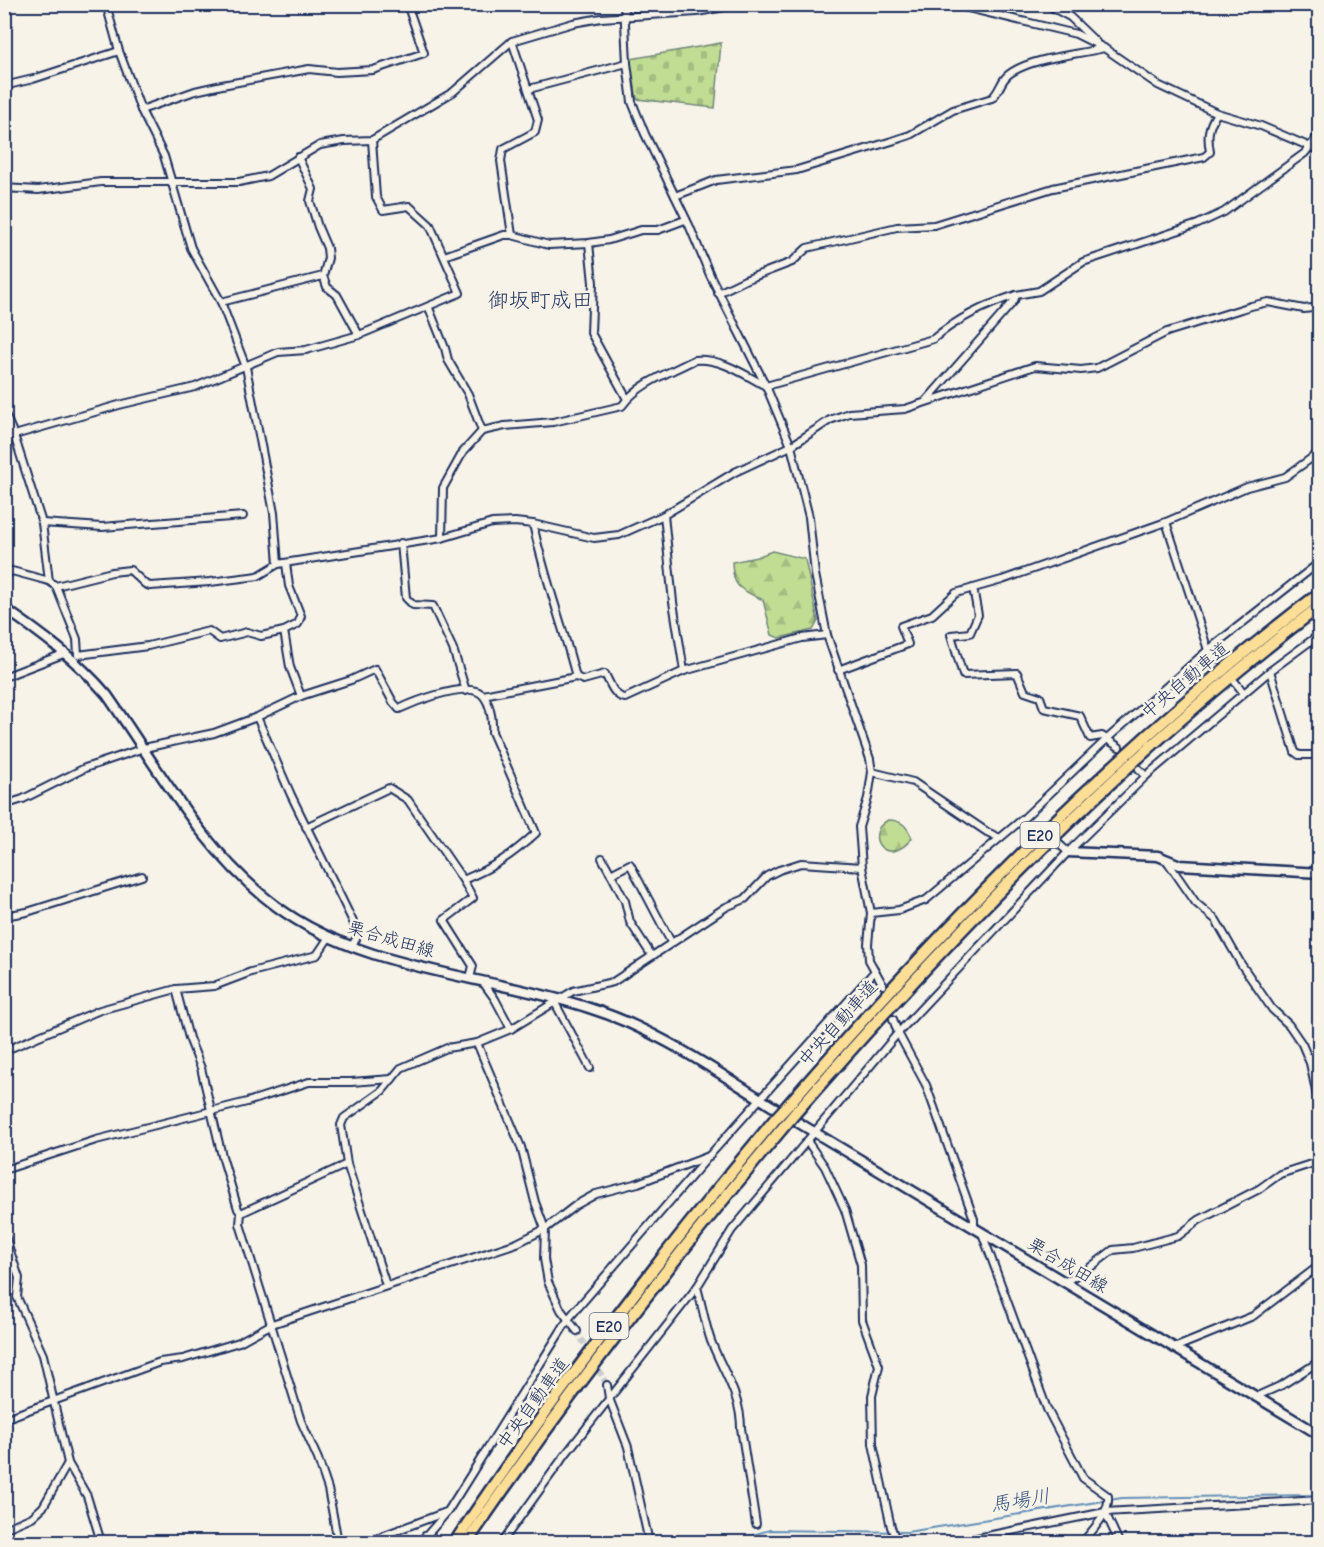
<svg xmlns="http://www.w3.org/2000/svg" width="1324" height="1547" font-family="'Comic Neue','Klee One',sans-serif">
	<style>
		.forest { fill: url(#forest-firs); stroke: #6e8678; stroke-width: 1.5 }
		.cemetery { fill: url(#cemetery-stones); stroke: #6e8678; stroke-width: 1.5 }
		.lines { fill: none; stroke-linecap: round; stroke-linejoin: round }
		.stream { stroke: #6490b9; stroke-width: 2 }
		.street-tunnel { stroke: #cbcccc; stroke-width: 6; stroke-dasharray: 6 3; stroke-linecap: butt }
		.street-casing { stroke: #1b2f5e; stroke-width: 10 }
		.secondary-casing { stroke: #1b2f5e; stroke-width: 13 }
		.highway-casing { stroke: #1b2f5e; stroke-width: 15 }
		.street { stroke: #f7f3e8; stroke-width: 6 }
		.secondary { stroke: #f7f3e8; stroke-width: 8 }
		.highway { stroke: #fdde96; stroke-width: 10 }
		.highway-bridge-casing { stroke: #1b2f5e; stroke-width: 15; stroke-linecap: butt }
		.highway-bridge { stroke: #fdde96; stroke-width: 10 }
		.labels { text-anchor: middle; stroke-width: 5; stroke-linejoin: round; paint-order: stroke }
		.shield { fill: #f7f3e8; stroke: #5d6a87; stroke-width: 1.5 }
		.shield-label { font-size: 16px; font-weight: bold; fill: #1b2f5e }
		.street-label { font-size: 18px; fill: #1b2f5e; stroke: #f7f3e8 }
		.water-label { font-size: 20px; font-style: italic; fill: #395884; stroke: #f7f3e8 }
		.quarter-label { font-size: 21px; fill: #1b2f5e; stroke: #f7f3e8 }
	</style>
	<defs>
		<pattern id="forest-firs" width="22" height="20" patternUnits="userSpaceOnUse" patternTransform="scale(1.5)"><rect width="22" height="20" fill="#c1dc93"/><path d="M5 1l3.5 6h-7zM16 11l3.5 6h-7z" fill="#a5bd81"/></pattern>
		<pattern id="cemetery-stones" width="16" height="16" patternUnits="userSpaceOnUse" patternTransform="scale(1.5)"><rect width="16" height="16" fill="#c1dc93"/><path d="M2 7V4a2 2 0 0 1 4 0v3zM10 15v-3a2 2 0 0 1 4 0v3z" fill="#a5bd81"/></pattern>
	</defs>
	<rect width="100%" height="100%" fill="#f7f3e8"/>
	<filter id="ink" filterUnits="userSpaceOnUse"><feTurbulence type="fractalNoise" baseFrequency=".0167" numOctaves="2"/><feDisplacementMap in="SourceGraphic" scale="12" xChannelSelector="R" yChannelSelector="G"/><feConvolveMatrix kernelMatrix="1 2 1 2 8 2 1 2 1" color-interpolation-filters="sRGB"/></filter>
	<g filter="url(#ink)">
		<g class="forest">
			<path d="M772,551L805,559L818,621L813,630L779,638L772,635L763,600C740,589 733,589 732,562L757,557Z"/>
			<path d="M888,820C902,820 907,826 912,838C887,870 861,835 888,820Z"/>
		</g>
		<polygon class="cemetery" points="721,43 715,108 637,99 630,59"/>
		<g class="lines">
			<polyline class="stream" points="728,1542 770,1530 907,1532 1122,1498 1320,1495"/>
			<g class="street-tunnel">
				<polyline points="1033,823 1045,832"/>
				<polyline points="577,1331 607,1385"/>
			</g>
			<defs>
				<g id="street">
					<polyline points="106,4 119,51 141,110 164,156 191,248 221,302 246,367 274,513 278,564"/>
					<polyline points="624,4 627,63 632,102 645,134 689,225 710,275 766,386 791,446 809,517 815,574 827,635 870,759 872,772 868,798 859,827 862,867 871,913 868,944 869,960 883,985"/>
					<polyline points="951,4 1076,34 1104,48 1158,85 1217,113 1261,126 1320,151"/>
					<polyline points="1046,4 1070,17 1096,42"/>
					<polyline points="512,41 538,120 535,132 503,149 501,161 512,235"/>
					<polyline points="4,86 33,79 119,51"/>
					<polyline points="529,89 627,63"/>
					<polyline points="141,110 195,91 222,85 309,69 337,72 373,70 424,53 407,4"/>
					<polyline points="298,157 313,189 310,201 318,227 327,248 328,258 323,276 327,287 337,295 359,335"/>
					<polyline points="4,188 38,190 101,182 239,182 268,176 320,145 344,141 372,140 453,92 512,41 573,23 601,18 697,12 741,4"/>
					<path d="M675,196L716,180L797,170L892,141L910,135L953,110L992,98C1001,90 1000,79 1012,72C1036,57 1076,55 1104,48"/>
					<polyline points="589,243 593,283 591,333 627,399"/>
					<polyline points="444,256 504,235 512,235 549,245 589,243 609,240 641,230 658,230 685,220"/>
					<path d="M718,293L745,280L792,262L807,248L897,227L934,225L1053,188L1204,157L1210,152C1207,136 1208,127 1217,113"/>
					<polyline points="221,302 323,276"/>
					<polyline points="429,308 445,348 448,360 468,394 482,431"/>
					<polyline points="926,401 1014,301 1016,295 1039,291 1083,262 1198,224 1224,212 1305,153 1320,133"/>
					<polyline points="4,412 14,435 42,523 49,581"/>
					<polyline points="4,438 119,405 195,387 278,352 306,350 359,335 460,293 430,225 409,206 383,210 376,197 372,140"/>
					<polyline points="664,515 673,602 684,671"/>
					<polyline points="1166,522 1208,650 1217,659"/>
					<polyline points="42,523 102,527 243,516"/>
					<path d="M533,524C544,576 563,626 576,677"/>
					<path d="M442,538L443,488L463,452L482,431L505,426L553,422L622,406C638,383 671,372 694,360C720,357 745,375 766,386L933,339C957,319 985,305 1016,295"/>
					<polyline points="401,543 406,598 413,605 433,606 453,649 466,691"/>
					<polyline points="286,563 289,586 301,616 298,624 284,631 290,667 301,696"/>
					<polyline points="4,577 12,571 49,581 56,586 112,572 130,570 145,584 150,586 210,582 258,576 278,564 442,538 492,523 515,522 533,524 594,538 619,535 664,515 735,472 791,446 830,420 849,413 905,409 1035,366 1081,370 1097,368 1167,332 1251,306 1268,302 1304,309 1320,307"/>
					<polyline points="56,586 77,639 78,655 148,646 209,631 220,639 247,632 261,636 284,631"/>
					<polyline points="973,588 978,615 970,633 951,635 963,675 1017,673 1025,692 1040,697 1044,708 1080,716 1090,738 1102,736 1119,747"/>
					<polyline points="838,670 908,644 901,626 932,615 956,593 1002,580 1166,522 1247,487 1285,477 1320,452"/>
					<polyline points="1270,671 1295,752 1299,755 1315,755 1320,757"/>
					<polyline points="4,677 66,653"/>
					<polyline points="1235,682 1244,693"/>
					<path d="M483,695L576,677L583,680L605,674C610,683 614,697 625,698L684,671L802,638L827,635"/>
					<polyline points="257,717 291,795 359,934 351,947"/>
					<polyline points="1139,769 1146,776"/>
					<polyline points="872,772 913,782 987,832 1000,838"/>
					<path d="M4,805L23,799L85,768L144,748L214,733L257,717L301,696L351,680L375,669L393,702L399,709C416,701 458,685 476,691C490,695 493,720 492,732L536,833C511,856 494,867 463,880L408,800L389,788L306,827"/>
					<polyline points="1059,844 1068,852"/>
					<polyline points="602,858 611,874"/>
					<polyline points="1167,861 1196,903 1216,920 1241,964 1272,1009 1289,1025 1302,1044 1310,1063 1320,1110"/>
					<polyline points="463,880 473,898 444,920 473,966 470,978"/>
					<polyline points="871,913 899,910 926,900 1025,817 1108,738 1208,650 1320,562"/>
					<polyline points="4,916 27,912 142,876"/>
					<polyline points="652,956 630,922 625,901 611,874 630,864 671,942"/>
					<polyline points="176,989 189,1038 201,1068 222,1156 238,1209 241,1213 240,1224 301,1421 318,1459 328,1489 338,1542"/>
					<polyline points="554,1001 590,1068"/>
					<polyline points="893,1019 898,1033 926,1085 974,1219 974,1228"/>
					<polyline points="511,1029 573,991 613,982 726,907 745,899 767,876 779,870 801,863 862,867"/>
					<polyline points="477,1043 521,1147 535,1202 545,1229 544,1259 548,1282 561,1310 577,1331"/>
					<polyline points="4,1051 100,1010 176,989 214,986 251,972 317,955 329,937"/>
					<polyline points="1308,1058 1320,1054"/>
					<polyline points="807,1141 825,1167 845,1210 861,1265 862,1320 879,1366 872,1396 873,1444 891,1527 897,1542"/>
					<polyline points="347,1164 386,1285"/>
					<polyline points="4,1170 96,1140 247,1102 309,1082 351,1082 392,1079"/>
					<polyline points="241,1213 347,1164 341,1125 344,1118 382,1091 401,1068 447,1048 477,1043 511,1029 495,999 482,981"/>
					<polyline points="4,1233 19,1278 17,1297 43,1355 68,1463 87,1496 101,1542"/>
					<path d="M982,1233L1047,1409L1083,1478L1108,1496C1110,1513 1093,1529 1083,1542"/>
					<polyline points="1064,1282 1088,1269 1113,1250 1133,1248 1178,1236 1199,1220 1259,1189 1280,1174 1320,1161"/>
					<path d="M697,1287C702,1305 705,1324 711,1341C722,1370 741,1395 741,1428L756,1524"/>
					<polyline points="1174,1348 1253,1316 1320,1265"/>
					<polyline points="607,1385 609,1398 628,1447 649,1542"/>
					<polyline points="1255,1397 1282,1385 1320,1361"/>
					<polyline points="4,1419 160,1362 183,1359 239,1342 272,1324 517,1243 545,1229 576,1205 596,1194 638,1183 709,1156"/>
					<polyline points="1105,1512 1119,1542"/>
					<polyline points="4,1529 32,1517 43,1507 68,1463"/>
					<polyline points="425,1536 434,1542"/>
					<polyline points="366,1542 446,1512"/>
					<polyline points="421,1542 448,1511 569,1318 709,1156 874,972"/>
					<polyline points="502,1542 565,1455 697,1287 732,1230 898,1033 1068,852 1146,776 1270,671 1320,634"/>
					<polyline points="957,1542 1105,1512 1320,1500"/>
				</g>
				<g id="secondary">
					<path d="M4,608C42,634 77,660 107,695C158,768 204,853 276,906C363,971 488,975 589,1008C657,1029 715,1071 775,1108"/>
					<polyline points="1068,852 1158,856 1180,865 1320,873"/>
					<polyline points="799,1123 1320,1435"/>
				</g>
				<g id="highway">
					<path d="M788,1105C950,918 1122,743 1320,593"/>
					<path d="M797,1111C957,928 1126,753 1320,606"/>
					<path d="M455,1542C517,1449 584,1358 653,1270C693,1218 735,1168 776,1118"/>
					<path d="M467,1542C566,1397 673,1258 786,1124"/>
				</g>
			</defs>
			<use href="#street" class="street-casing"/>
			<use href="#secondary" class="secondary-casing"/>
			<use href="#highway" class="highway-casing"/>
			<use href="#street" class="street"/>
			<use href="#secondary" class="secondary"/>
			<use href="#highway" class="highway"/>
			<defs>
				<g id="highway-bridge">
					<polyline points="776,1118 788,1105"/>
					<polyline points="786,1124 797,1111"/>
				</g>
			</defs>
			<use href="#highway-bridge" class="highway-bridge-casing"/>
			<use href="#highway-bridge" class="highway-bridge"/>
		</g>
	</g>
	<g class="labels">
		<g class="shield">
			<rect x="1020.5" y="822" width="39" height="26" rx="4.5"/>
			<rect x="589.5" y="1313" width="39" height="26" rx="4.5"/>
		</g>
		<g class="shield-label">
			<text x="1040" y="841">E20</text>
			<text x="609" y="1332">E20</text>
		</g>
		<g class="street-label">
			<text transform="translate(1185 680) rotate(-40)" y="6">中央自動車道</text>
			<text transform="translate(391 939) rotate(16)" y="6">栗合成田線</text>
			<text transform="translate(838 1023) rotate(-48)" y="6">中央自動車道</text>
			<text transform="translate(1068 1265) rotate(31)" y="6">栗合成田線</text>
			<text transform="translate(533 1403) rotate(-54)" y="6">中央自動車道</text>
		</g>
		<g class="water-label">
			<text transform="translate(1020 1500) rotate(-9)" y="7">馬場川</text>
		</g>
		<g class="quarter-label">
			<text x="540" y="307">御坂町成田</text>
		</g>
	</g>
	<rect width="1324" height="1547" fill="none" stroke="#f7f3e8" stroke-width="24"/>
	<rect x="12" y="12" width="1300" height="1523" fill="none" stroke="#1b2f5e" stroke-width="2" filter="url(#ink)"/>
</svg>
